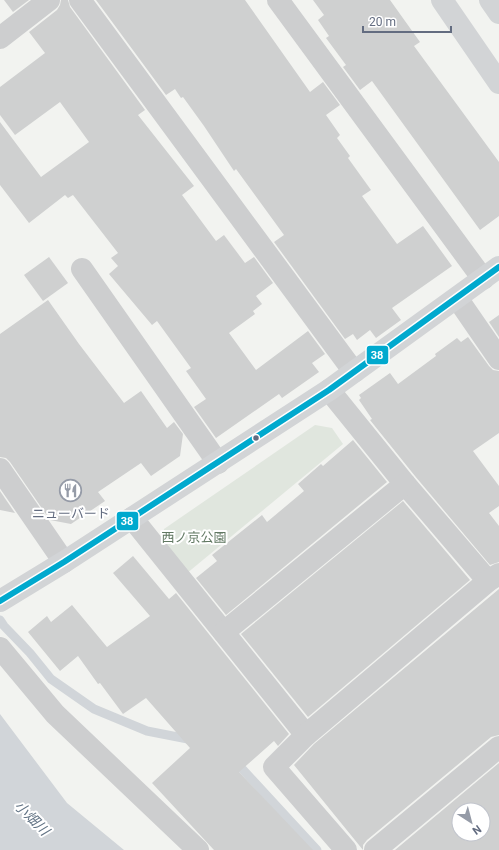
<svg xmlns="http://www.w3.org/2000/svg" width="499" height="850" font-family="Roboto,'Noto Sans JP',sans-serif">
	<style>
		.green { fill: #e0e6de }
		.water { fill: #d1d5d9 }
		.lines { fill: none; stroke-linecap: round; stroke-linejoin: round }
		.stream { stroke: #d1d5d9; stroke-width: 9 }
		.building { fill: #cfd0d0; fill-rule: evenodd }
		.street { stroke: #cdcecf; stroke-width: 22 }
		.secondary { stroke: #d2d4d6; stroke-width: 22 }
		.primary { stroke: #d2d4d6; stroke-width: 22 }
		.bus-1-casing { stroke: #fff; stroke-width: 9 }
		.bus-1 { stroke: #00a9ce; stroke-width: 6 }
		.bus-dot { fill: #636c80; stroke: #fff; stroke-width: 1.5 }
		.labels { text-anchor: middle; stroke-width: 4; stroke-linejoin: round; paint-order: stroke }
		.poi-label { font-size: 13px; fill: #636c80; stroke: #fff }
		.park-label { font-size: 13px; fill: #617862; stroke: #fff }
		.water-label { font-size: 14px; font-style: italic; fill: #637485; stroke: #fff }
		.line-badge { stroke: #fff; stroke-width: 1.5 }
		.badge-label { font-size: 11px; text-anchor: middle; font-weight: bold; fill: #fff }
	</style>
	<rect width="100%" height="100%" fill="#f2f3f0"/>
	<polygon class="green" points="315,425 332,428 343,444 186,574 162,542 164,529"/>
	<polygon class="water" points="0,714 67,803 124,850 0,850"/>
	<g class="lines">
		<g class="stream">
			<polyline points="0,620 4,626 30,653 51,679 94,709 147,731 193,740"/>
			<polyline points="234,760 317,850"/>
		</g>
	</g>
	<g class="building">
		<polygon points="4,0 29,0 13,12"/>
		<polygon points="61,0 68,0 70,7 145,110 138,115 194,186 182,195 216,241 224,235 245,263 254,257 273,283 256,296 262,304 253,311 255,314 229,333 256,370 308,331 325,354 312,363 319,372 282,398 279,394 216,438 194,407 206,399 186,371 191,368 157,321 152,325 109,274 118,266 111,258 118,253 73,195 68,198 65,195 29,223 0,185 0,122 41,177 89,142 60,102 15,135 0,115 0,87 45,53 29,32 57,10 60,5"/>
		<polygon points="96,0 245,0 310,92 323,82 340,105 326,115 340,135 337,138 350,156 348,158 371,190 362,196 397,244 423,226 452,266 392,308 401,320 376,338 370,330 357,340 353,334 345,339 274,242 284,235 236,169 234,171 204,126 183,97 181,98 175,89 166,95"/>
		<polygon points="313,0 390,0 420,42 414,46 499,162 499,216 480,230 372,81 360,90 343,67 346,65 326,38 329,36 318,20 324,15"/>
		<polygon points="49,257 68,283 43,301 24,275"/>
		<polygon points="48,300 79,344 124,403 141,391 167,428 174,422 183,434 180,456 151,476 141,463 98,492 105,501 71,524 50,520 10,462 6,458 0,457 0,334"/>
		<polygon points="499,315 499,337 489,322"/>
		<polygon points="468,337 489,366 493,370 499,371 499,433 473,451 499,486 499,506 489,513 499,526 499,562 490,565 415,476 370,420 372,419 359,400 361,398 359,395 390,373 398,384 436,356 435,354 457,338 461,342"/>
		<polygon points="353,440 387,482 226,615 196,578 217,561 212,555 262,515 267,522 304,491 298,484 321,464 323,466"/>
		<polygon points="0,491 15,513 0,510"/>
		<polygon points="403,501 470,580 308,717 241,634"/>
		<polygon points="133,556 169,599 176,593 289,734 278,746 274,741 239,772 313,850 214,850 152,783 190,748 146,698 123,714 100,683 98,684 78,656 60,671 28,632 47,616 51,622 72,605 107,647 150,616 113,573"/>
		<polygon points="499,589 499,735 491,737 367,840 363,845 363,850 294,765 314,744"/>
		<path d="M499,763V850H395ZM459,810H483V834H459Z"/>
	</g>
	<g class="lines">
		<g class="street">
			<polyline points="80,0 354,372"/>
			<polyline points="278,0 483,279"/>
			<polyline points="0,38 49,0"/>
			<polyline points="82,269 218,463"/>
			<polyline points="457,298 499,359"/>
			<polyline points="329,390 405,484 488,581"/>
			<polyline points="0,469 64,562"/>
			<polyline points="132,518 306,735"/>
			<polyline points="224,632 405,484"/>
			<polyline points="0,648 55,714 198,850"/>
			<polyline points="346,850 274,767 306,735 488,581 499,574"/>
			<polyline points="375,850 499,747"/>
		</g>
		<polyline class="secondary" points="0,601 64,562 329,390 499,267"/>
		<g class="primary">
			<polyline points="442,0 499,83"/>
			<polyline points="490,0 499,13"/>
		</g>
		<defs>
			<polyline id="bus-1" points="0,601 64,562 329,390 499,267"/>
		</defs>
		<use href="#bus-1" class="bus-1-casing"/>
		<use href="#bus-1" class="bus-1"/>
	</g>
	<defs>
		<symbol id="restaurant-ring" viewBox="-11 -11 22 22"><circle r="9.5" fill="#fff" stroke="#959ba7" stroke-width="1.5"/><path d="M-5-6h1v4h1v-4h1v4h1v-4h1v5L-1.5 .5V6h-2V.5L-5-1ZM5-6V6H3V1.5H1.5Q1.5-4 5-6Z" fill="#959ba7"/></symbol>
	</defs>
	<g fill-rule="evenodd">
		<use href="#restaurant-ring" x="58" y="478" width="25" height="25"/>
	</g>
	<circle class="bus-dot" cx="256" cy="438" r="3.5"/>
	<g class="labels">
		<g class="poi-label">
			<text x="71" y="518">ニューバード</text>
		</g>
		<g class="park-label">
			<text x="194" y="542">西ノ京公園</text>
		</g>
		<g class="water-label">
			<text transform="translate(32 818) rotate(45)" y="5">小畑川</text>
		</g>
	</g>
	<g class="line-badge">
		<rect x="366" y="345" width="23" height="20" rx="4" fill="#00a9ce"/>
		<rect x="116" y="511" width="23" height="20" rx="4" fill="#00a9ce"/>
	</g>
	<g class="badge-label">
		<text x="377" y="359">38</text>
		<text x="127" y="525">38</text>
	</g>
	<g transform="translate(471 822) rotate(144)"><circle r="19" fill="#ffffff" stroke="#c1c4cc"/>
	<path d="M0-3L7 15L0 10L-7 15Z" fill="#959ba7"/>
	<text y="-6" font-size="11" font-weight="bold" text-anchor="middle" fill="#636c80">N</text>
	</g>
	<path d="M363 26v6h88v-6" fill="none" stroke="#636c80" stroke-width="2"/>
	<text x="369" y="26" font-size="12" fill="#636c80" stroke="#ffffff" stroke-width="3" paint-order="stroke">20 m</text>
</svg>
